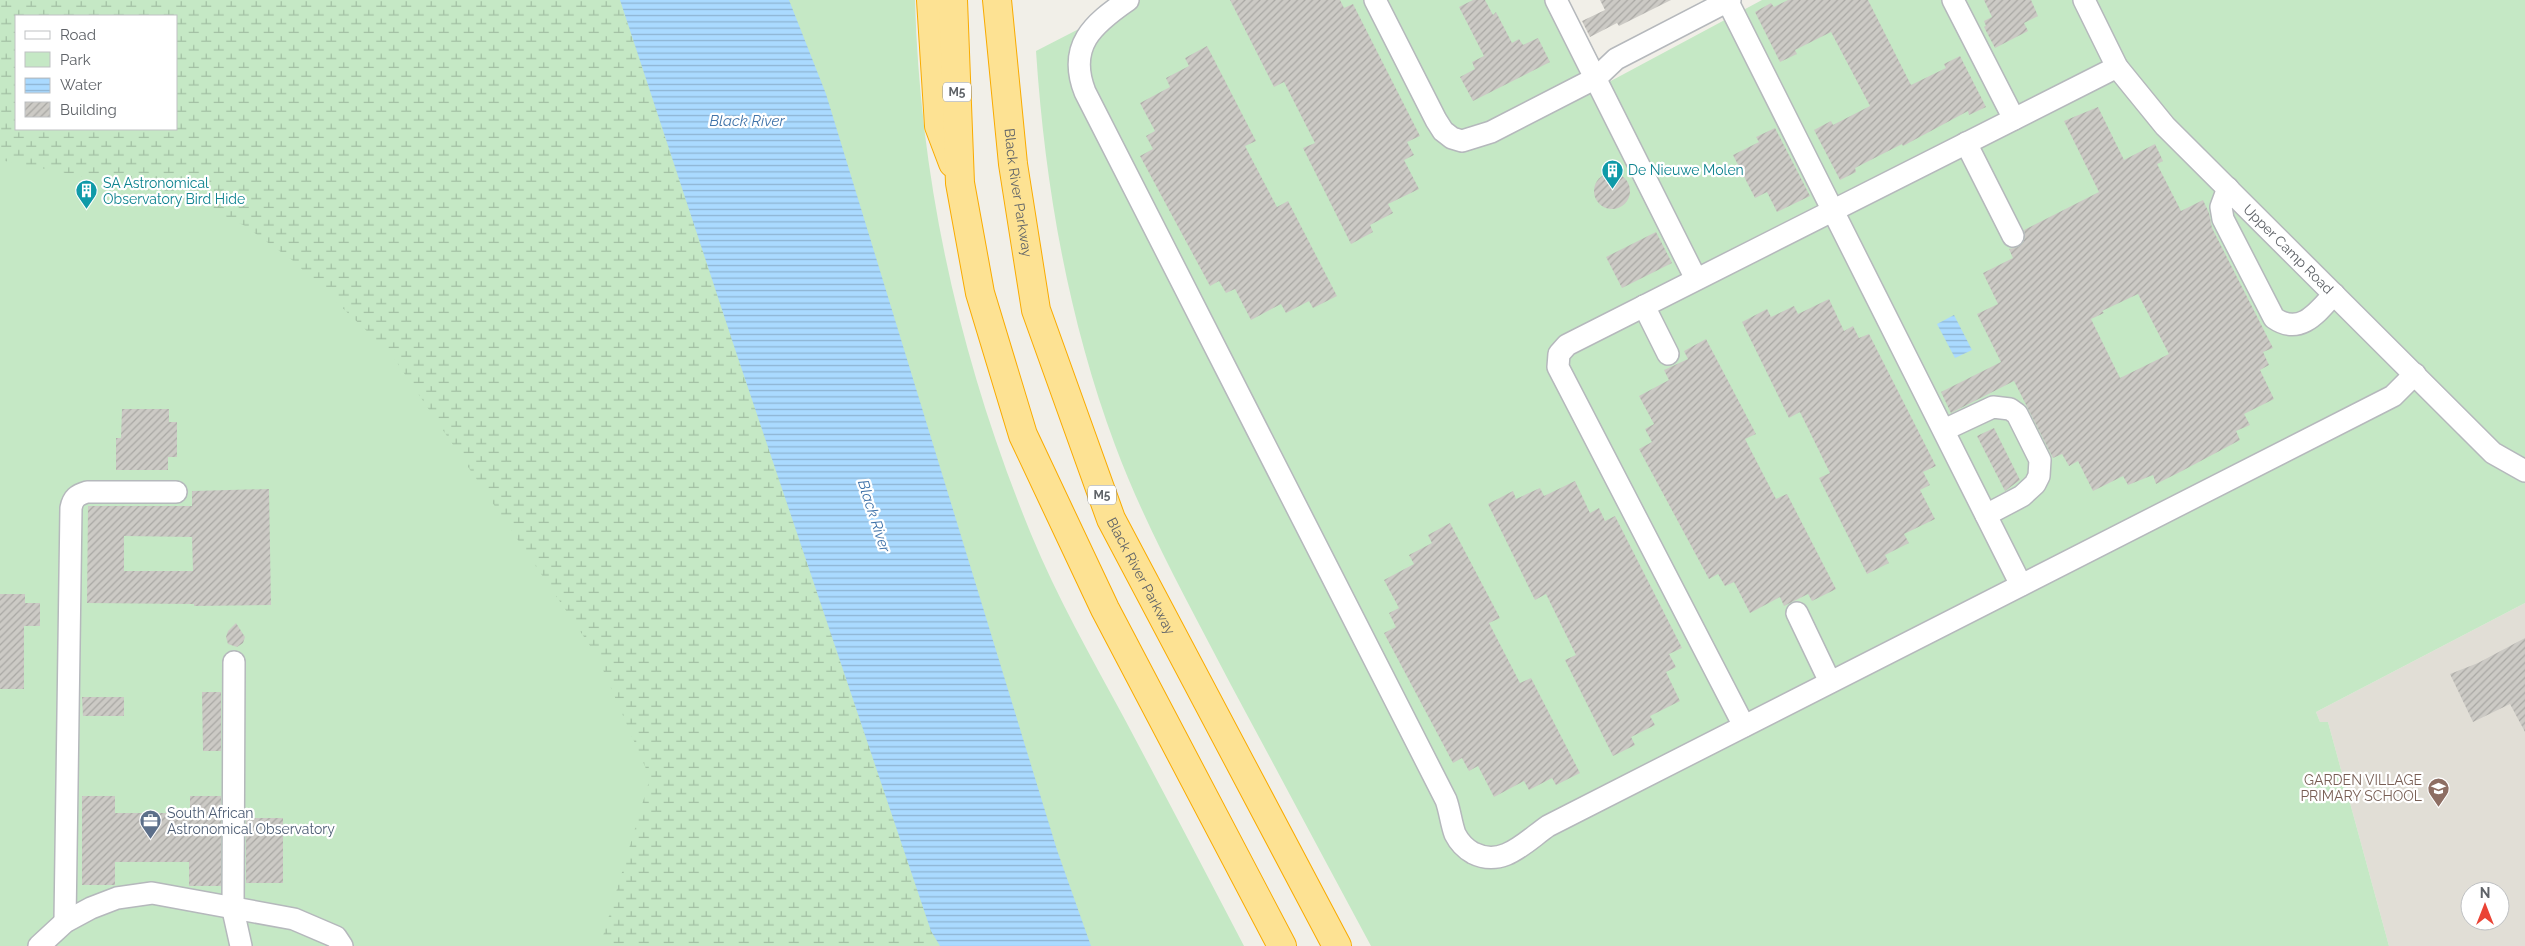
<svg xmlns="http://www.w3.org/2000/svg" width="2525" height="946" font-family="Raleway,sans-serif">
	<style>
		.education { fill: #e1ded6; fill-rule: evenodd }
		.green { fill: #c5e8c5; fill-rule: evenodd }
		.wetland { fill: url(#wetland-marsh); fill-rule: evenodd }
		.water { fill: url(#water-rules) }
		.building { fill: url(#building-hatch); fill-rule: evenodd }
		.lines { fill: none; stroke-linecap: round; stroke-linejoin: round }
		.minor-casing { stroke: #b5b8bc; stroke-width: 24 }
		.highway-casing { stroke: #f9ab00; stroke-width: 30 }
		.minor { stroke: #fff; stroke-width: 21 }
		.highway { stroke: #fde293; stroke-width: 28 }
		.labels { text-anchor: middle; stroke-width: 4.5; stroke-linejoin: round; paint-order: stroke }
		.shield { fill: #fff; stroke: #8f9295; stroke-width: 1 }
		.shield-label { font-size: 12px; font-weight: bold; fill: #5f6368 }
		.culture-label { font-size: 14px; fill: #0d838f; stroke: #fff; text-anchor: start }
		.street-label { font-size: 14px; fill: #5f6368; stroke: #fff }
		.education-label { font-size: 14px; fill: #785e54; stroke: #fff; text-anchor: end }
		.service-label { font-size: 14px; fill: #4e5e75; stroke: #fff; text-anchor: start }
		.water-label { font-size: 15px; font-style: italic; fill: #4174aa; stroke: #fff }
	</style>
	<defs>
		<pattern id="wetland-marsh" width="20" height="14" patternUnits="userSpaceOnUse" patternTransform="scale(1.25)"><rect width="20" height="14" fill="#c5e8c5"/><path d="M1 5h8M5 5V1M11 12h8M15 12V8" fill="none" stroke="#a3c0a4"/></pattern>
		<pattern id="water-rules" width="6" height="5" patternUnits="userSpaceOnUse" patternTransform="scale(1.25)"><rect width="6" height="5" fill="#aadaff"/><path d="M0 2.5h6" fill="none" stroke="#8eb4d2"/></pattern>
		<pattern id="building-hatch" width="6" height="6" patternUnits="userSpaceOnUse" patternTransform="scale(1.25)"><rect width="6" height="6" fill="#cccac5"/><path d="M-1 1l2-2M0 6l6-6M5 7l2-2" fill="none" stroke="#a9a8a4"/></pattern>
	</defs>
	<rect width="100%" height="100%" fill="#f1efe8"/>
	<path class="education" d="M2525,603V946H2389L2328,722H2320L2316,712ZM2470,891H2500V921H2470Z"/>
	<g class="green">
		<path d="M0,0H915C920,185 961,363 1031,534C1057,597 1091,657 1123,716C1164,793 1204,869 1244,946H0ZM16,16H176V129H16Z"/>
		<path d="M1129,0H1548L1594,90L1762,0H2525V603L2316,712L2320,722H2328L2389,946H1371C1324,859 1278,772 1231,685C1190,606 1146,528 1115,445C1068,318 1045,186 1036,51L1108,14Z"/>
	</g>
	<path class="wetland" d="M0,0H620L736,352L931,930L940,946H600L650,778L597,656L391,354L292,260L245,226L201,204L131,186L0,160ZM16,16H176V129H16Z"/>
	<g class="water">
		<polygon points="620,0 789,0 826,94 1057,850 1091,946 940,946 931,931 736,352"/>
		<polygon points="1954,315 1972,350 1955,358 1937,324"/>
	</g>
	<g class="building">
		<polygon points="1230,0 1340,0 1344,8 1353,4 1420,136 1407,142 1414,155 1404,160 1419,189 1388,204 1393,213 1370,225 1373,232 1351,244 1303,148 1315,143 1284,82 1274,87"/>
		<polygon points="1473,0 1485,0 1493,15 1496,12 1512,43 1519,39 1523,45 1538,38 1550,62 1473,101 1460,77 1475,69 1472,62 1484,56 1459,7"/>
		<polygon points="1600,0 1671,0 1619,26 1617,23 1590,37 1582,21 1605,10"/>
		<polygon points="1788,0 1868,0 1911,85 1946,68 1944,64 1960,56 1986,107 1969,115 1968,111 1903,146 1902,144 1855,168 1856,172 1840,180 1814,130 1831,121 1833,125 1870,106 1831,32 1795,50 1797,54 1780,62 1755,12 1771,3 1774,7"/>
		<polygon points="1984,0 2031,0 2038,16 2024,23 2028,31 1995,48 1984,27 1986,26 1984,21 1992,17"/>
		<polygon points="1207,46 1256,141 1245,146 1277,207 1288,201 1337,296 1313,308 1309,301 1286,313 1281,304 1251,320 1235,289 1226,293 1219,281 1210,286 1140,156 1153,149 1146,136 1155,131 1140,103 1170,87 1166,78 1189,66 1185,58"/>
		<path d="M2098,107L2124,160L2155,144L2163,161L2157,164L2181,211L2203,200L2209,213L2212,228L2273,348L2263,352L2269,365L2260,370L2274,399L2244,414L2250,425L2236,431L2240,440L2182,471L2156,484L2153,475L2128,485L2123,476L2093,491L2078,461L2069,466L2062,454L2053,458L2014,381L1951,413L1941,392L2001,362L1977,314L1998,304L1983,273L2013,258L2009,249L2018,247L2023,243L2025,237L2024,230L2099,192L2064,121ZM2138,294L2169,354L2120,378L2091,319L2104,313L2102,311Z"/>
		<polygon points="1775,128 1810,196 1777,212 1767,192 1755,198 1733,155 1759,142 1756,137"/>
		<circle cx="1612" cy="191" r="18"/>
		<polygon points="1656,232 1672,263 1622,288 1606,257"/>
		<polygon points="1829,299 1844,331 1853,326 1859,338 1869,334 1936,466 1923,472 1930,485 1920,490 1935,519 1904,534 1909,543 1885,555 1889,563 1867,574 1819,478 1830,473 1800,412 1789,418 1742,322 1767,309 1771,317 1794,306 1798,314"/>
		<polygon points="1706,339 1756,434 1745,439 1776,499 1787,494 1836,589 1812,601 1808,594 1784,606 1780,597 1750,613 1734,582 1725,586 1718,574 1709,579 1639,449 1652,442 1645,429 1654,424 1639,396 1669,380 1664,370 1688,359 1684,351"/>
		<polygon points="122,409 169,409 169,422 177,422 177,457 168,457 168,470 116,470 116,438 121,438"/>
		<polygon points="1994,428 2020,480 2005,491 1977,436"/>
		<polygon points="1575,481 1590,513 1599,508 1605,521 1615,516 1682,648 1669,654 1676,667 1666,672 1680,701 1650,716 1655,725 1631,737 1635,745 1613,756 1565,660 1576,655 1546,594 1535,600 1488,504 1513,491 1516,499 1540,488 1544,496"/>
		<path d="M269,489L271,605L194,606V604L87,603L88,506H192V491ZM124,536L192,537L193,571H124Z"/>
		<polygon points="1450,523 1500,618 1489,623 1520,683 1531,678 1580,773 1556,785 1552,778 1529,790 1524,781 1494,797 1478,766 1469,771 1462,758 1453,763 1384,633 1396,627 1389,613 1399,608 1384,580 1414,564 1409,555 1432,543 1428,535"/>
		<polygon points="0,594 25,594 25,603 40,603 40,626 24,626 24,689 0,689"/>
		<polygon points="236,623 245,637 243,643 237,647 228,644 226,637 228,631"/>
		<polygon points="2525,638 2525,732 2510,704 2473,722 2450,674 2478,663"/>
		<polygon points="202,692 221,692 221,751 203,751"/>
		<polygon points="82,697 124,697 124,716 83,716"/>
		<polygon points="82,796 115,796 115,813 190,813 190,796 221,796 221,886 189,886 189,862 115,862 115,885 82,885"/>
		<rect x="246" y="818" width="37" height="65"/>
	</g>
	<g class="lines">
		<defs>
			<g id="minor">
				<path d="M1128,0C1093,24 1067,46 1085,92L1446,800C1450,811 1451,823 1455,834C1459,842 1466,849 1473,853C1503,868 1525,842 1548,826L2393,396L2415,374"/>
				<polyline points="1375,0 1436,120 1443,131 1452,138 1462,141 1491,132 1596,78 1616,59 1730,0"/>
				<polyline points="1556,0 1696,279"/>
				<polyline points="1727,0 2021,585"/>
				<polyline points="1953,0 2014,119"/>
				<path id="s1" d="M2084,0L2117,67L2165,126L2493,453L2525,471"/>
				<polyline points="1966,143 2013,236"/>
				<path d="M2228,188L2221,207L2223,219L2274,318C2300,336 2317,313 2334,294"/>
				<polyline points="1644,306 1668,354"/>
				<polyline points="1944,430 1993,407 2010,409 2017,414 2040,460 2039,476 2035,484 2022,496 1986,515"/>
				<polyline points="1797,613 1830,682"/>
				<polyline points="234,662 233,910 241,946"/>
				<polyline points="1744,726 1558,367 1559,354 1567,345 2117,67"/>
				<path d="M65,922L71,508C73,498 77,495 87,492H176"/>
				<polyline points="39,946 65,922 91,908 117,898 152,893 294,919 336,937 342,946"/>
			</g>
			<g id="highway">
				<polyline points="931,0 939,126 953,163"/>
				<polyline points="953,0 960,183 980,293 1023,435 1105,609 1282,946"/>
				<path id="s2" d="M997,0L1013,164L1036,310L1111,519L1337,946"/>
			</g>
		</defs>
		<use href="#minor" class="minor-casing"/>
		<use href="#highway" class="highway-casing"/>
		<use href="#minor" class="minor"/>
		<use href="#highway" class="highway"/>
	</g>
	<defs>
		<symbol id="building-pin" viewBox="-11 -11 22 30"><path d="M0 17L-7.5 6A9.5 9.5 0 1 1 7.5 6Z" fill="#0f9aa8" stroke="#fff"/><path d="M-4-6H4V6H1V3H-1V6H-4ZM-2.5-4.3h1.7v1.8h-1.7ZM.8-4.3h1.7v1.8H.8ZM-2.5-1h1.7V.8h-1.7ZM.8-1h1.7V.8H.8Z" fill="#fff"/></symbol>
		<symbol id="school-pin" viewBox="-11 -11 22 30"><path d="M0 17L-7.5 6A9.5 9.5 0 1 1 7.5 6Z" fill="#8d6e63" stroke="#fff"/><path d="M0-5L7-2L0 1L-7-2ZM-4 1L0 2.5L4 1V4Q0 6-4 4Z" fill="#fff"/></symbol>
		<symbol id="office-pin" viewBox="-11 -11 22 30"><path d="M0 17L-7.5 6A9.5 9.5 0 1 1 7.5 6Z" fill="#5c6f8a" stroke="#fff"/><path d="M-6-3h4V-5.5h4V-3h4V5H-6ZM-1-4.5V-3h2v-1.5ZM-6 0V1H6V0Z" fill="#fff"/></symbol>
	</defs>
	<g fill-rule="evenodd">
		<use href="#building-pin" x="1600" y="158" width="25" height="34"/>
		<use href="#building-pin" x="74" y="178" width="25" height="34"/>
		<use href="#school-pin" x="2426" y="776" width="25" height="34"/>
		<use href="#office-pin" x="138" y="808" width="25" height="34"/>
	</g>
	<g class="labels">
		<g class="shield">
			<rect x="943" y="82.5" width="28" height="19" rx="4"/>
			<rect x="1088" y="485.5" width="28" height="19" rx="4"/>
		</g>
		<g class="shield-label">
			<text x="957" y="96">M5</text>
			<text x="1102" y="499">M5</text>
		</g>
		<g class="culture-label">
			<text x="1628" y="175">De Nieuwe Molen</text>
			<text x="103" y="188">SA Astronomical<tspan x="103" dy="16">Observatory Bird Hide</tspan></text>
		</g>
		<g class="street-label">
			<text dy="5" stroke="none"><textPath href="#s2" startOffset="194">Black River Parkway</textPath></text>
			<text dy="5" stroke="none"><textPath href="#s1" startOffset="325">Upper Camp Road</textPath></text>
			<text dy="5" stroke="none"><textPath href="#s2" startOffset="599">Black River Parkway</textPath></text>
		</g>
		<g class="education-label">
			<text x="2422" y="785">GARDEN VILLAGE<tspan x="2422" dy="16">PRIMARY SCHOOL</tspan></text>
		</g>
		<g class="service-label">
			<text x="167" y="818">South African<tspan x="167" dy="16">Astronomical Observatory</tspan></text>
		</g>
		<g class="water-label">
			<text x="747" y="126">Black River</text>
			<text transform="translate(874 516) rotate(72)" y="5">Black River</text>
		</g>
	</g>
	<rect x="15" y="15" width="162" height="115" fill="#ffffff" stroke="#bfc1c3"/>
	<rect x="25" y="31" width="25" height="8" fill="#ffffff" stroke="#bfc1c3"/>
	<text x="60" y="40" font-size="15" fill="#5f6368">Road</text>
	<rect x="25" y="52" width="25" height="15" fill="#c5e8c5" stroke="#bfc1c3"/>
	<text x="60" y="65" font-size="15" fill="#5f6368">Park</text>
	<rect x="25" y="78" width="25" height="15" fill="url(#water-rules)" stroke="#bfc1c3"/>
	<text x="60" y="90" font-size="15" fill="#5f6368">Water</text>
	<rect x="25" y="102" width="25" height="15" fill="url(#building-hatch)" stroke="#bfc1c3"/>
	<text x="60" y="115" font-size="15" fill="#5f6368">Building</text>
	<g transform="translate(2485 906)"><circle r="24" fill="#ffffff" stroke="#bfc1c3"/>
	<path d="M0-4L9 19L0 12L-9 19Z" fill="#ea4335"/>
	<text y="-8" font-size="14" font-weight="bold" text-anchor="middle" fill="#5f6368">N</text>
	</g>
</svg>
